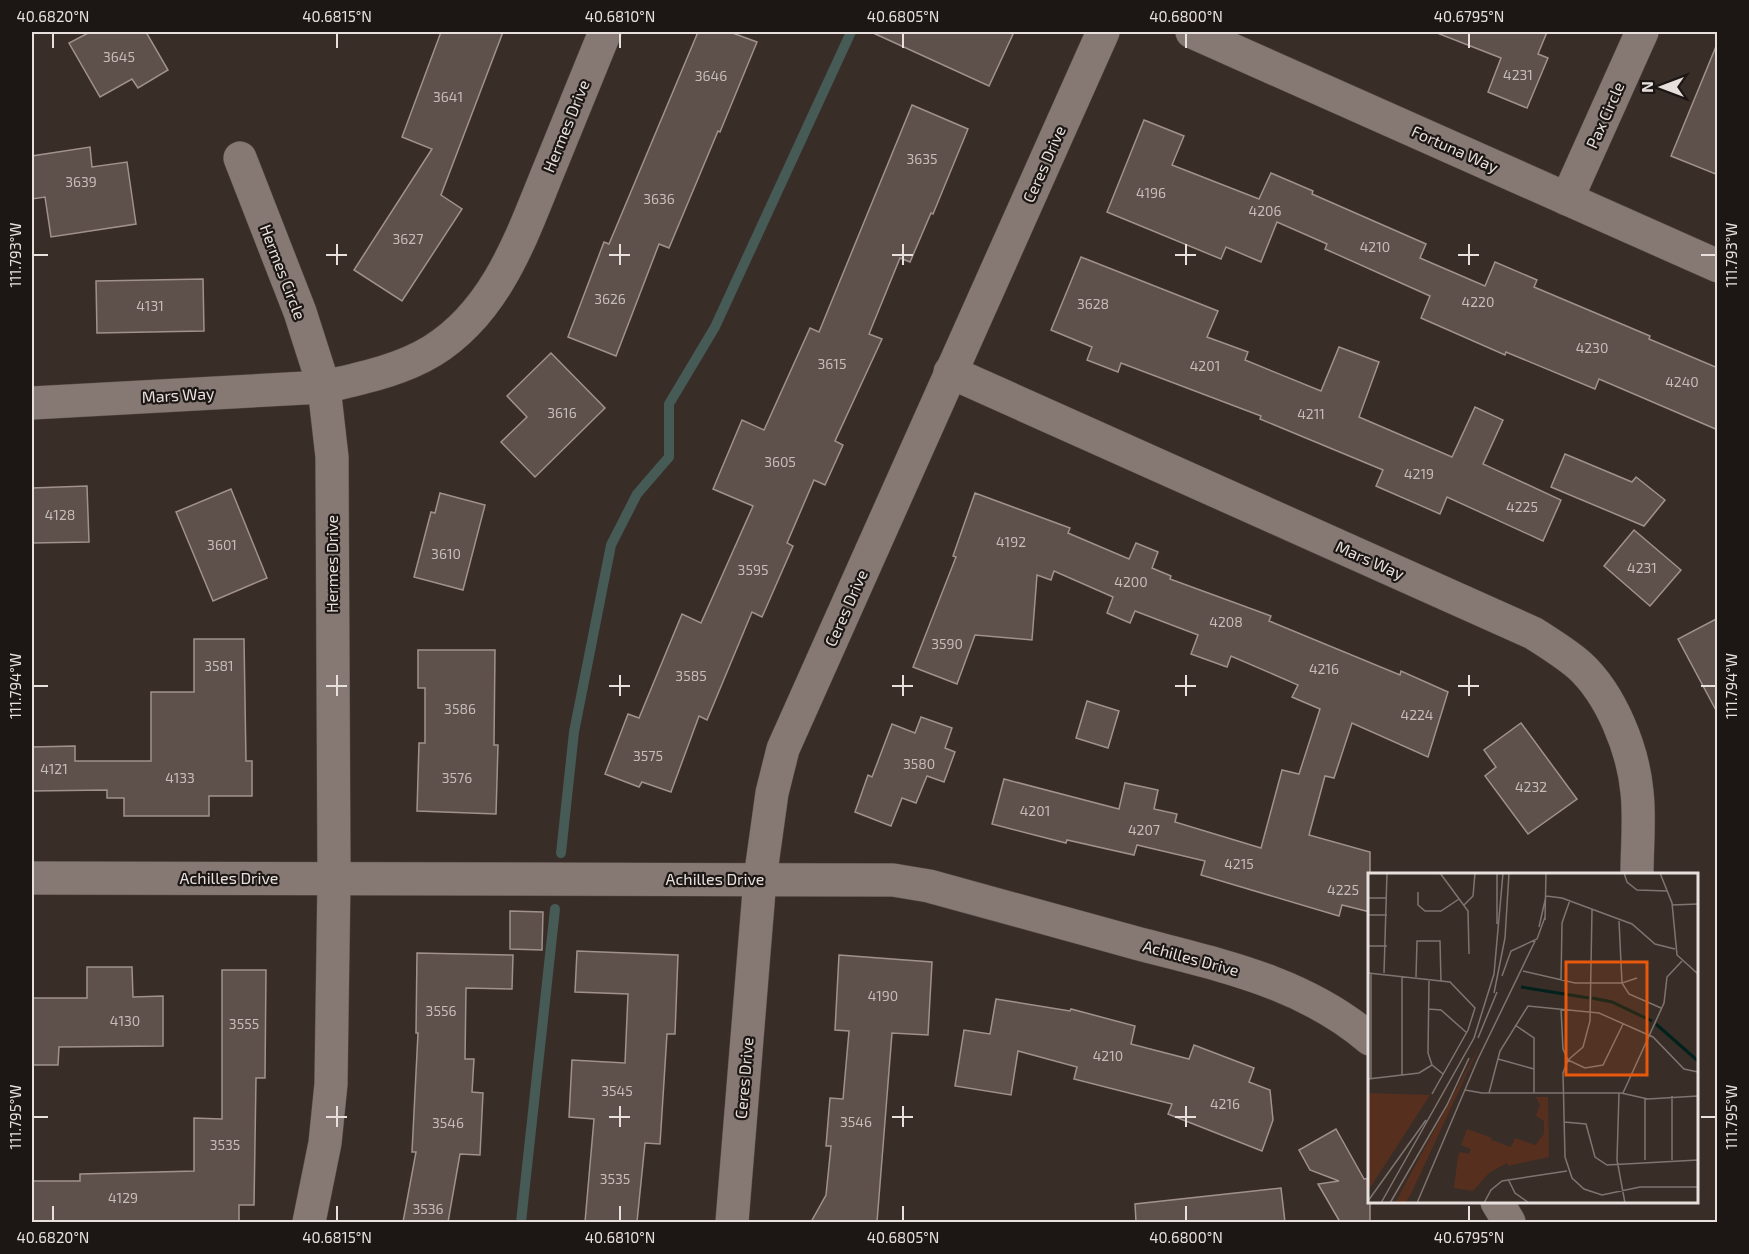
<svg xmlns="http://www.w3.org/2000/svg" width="1749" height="1254" font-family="'Exo 2',sans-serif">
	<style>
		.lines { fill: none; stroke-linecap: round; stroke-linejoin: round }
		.stream { stroke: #465a56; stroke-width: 10 }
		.building { fill: #5e514b; stroke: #a0918c; stroke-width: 1.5 }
		.minor-casing { stroke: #544a46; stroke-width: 34 }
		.minor { stroke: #867872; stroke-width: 33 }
		.ticks { fill: none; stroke: #e8e0dd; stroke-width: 2 }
		.labels { text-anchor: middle; stroke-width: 4.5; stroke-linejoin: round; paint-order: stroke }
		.number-label { font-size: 14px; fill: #c6bcb8 }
		.street-label { font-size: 16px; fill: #e8e0dd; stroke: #1c1715 }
		.inset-river { fill: none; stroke: #00211c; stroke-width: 3 }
		.inset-road { fill: none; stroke: #7f7570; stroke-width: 1.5 }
		.view { fill: #e8590c; fill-opacity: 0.15; stroke: #e8590c; stroke-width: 3 }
		.inset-edge { fill: none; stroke: #e8e0dd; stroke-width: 3 }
		.neatline { fill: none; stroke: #e8e0dd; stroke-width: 2 }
		.ticks-label { font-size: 15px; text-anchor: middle; fill: #e8e0dd }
	</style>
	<rect width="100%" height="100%" fill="#392d28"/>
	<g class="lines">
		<g class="stream">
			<polyline points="561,853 574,732 611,545 637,494 669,457 669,404 715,327 851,32"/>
			<polyline points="521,1222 555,909"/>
		</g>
	</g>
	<g class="building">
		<polygon points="90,32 146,32 168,70 138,88 132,79 100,97 69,43"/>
		<polygon points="441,32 503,32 441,195 462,209 402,301 354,270 432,149 402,137"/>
		<polygon points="698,32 730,32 757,42 720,132 718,131 669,248 659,244 616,356 568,337 604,242 609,244"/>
		<polygon points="871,32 1014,32 989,86"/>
		<polygon points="1438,32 1547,32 1538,54 1548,58 1527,108 1488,92 1501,58 1437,33"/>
		<polygon points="1717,44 1718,44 1718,175 1671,156"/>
		<polygon points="912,105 968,129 933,214 931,213 910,262 900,258 869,334 882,339 835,441 843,445 825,485 814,480 787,543 793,546 762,617 752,612 707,720 699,716 671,792 642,782 639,787 605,774 628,714 639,718 682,614 701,623 753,506 713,489 742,420 764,430 810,328 819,332"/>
		<polygon points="1144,120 1184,136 1172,165 1259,199 1271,173 1313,191 1312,194 1426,244 1420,258 1485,286 1495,262 1537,280 1534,287 1650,336 1649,339 1718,368 1718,430 1599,379 1595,389 1506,352 1505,355 1421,318 1430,296 1325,249 1327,244 1277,222 1261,262 1226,247 1221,259 1107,212"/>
		<polygon points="90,147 92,167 127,162 136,224 51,237 45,197 32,199 32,156"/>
		<polygon points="1081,257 1218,311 1207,337 1248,352 1245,360 1321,391 1339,347 1379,362 1359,417 1452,457 1475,407 1503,420 1483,464 1561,500 1543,541 1447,497 1440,514 1376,486 1383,470 1260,419 1261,416 1121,363 1118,372 1087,360 1092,347 1051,330"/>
		<polygon points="203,279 204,331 97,333 96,281"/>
		<polygon points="551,353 605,408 535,477 501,442 527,417 507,396"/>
		<polygon points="1565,454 1632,482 1636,477 1665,500 1644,526 1551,487"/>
		<polygon points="87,486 89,542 32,543 32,488"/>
		<polygon points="231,489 267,578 213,601 176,512"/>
		<polygon points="440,493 485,505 463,590 414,577 431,512 435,513"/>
		<polygon points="975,493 1070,528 1068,533 1129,559 1136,543 1158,552 1152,568 1171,576 1170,579 1271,616 1269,621 1400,675 1401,671 1448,692 1428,757 1352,723 1334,778 1325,776 1309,835 1370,852 1370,912 1342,905 1339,916 1201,875 1205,861 1137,845 1134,855 1067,840 1066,843 992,824 1004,779 1119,809 1125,783 1158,790 1154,809 1177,814 1175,822 1261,848 1282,770 1299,774 1320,709 1292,697 1298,685 1231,656 1227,667 1191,654 1198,635 1135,611 1130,623 1107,613 1113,597 1054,571 1051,580 1037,575 1032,640 975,635 957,684 913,667 956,557 953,556"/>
		<polygon points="1634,530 1681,570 1650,606 1604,566"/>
		<polygon points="1718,618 1718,714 1678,639"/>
		<polygon points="194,639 244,639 246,761 252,761 252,796 209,796 209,816 124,816 124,798 107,798 107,790 32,791 32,747 75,746 75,761 151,761 151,692 194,692"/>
		<polygon points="418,650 495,650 494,745 498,745 496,814 417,811 419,743 425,743 425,688 418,688"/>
		<polygon points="1087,701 1119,711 1108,748 1076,738"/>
		<polygon points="921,717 952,728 945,748 955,752 944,782 927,776 916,803 902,798 891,826 855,812 868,775 872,777 892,724 915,733"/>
		<polygon points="1521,723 1577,799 1528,834 1485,776 1496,767 1484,750"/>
		<polygon points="510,911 543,912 542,950 510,949"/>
		<polygon points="577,951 678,955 675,1034 667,1034 660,1144 645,1143 637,1222 585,1222 594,1119 569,1117 572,1060 625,1063 628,994 575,992"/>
		<polygon points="417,953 513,955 512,989 466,988 465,1059 474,1059 472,1092 483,1093 480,1155 460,1154 448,1222 403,1222 416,1152 412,1152 418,1033 416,1033"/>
		<polygon points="839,955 932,962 928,1035 892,1033 877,1222 811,1222 826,1195 831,1146 826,1146 830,1098 843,1099 849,1031 835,1030"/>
		<polygon points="87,967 132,967 133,997 163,996 163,1046 59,1047 58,1065 32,1065 32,998 87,998"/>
		<polygon points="222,970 266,970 265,1078 256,1078 254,1205 239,1205 239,1222 32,1222 32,1181 80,1181 80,1174 194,1171 194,1118 222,1119"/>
		<polygon points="996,999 1070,1011 1071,1009 1135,1026 1131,1044 1189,1059 1194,1045 1254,1068 1249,1082 1270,1090 1273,1120 1262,1151 1168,1114 1172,1104 1074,1079 1077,1067 1018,1051 1011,1095 955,1086 964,1030 990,1034"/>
		<polygon points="1336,1129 1364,1179 1370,1178 1370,1222 1340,1222 1318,1184 1339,1181 1310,1170 1299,1150"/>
		<polygon points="1281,1188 1285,1222 1136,1222 1135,1204"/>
	</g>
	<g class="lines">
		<defs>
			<g id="minor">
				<polyline points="1192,32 1718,266"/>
				<polyline points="1567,199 1642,32"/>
				<path d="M950,372L1533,633C1549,643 1565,653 1579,665C1611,694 1633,749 1637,792C1640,819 1637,847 1637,874"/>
				<polyline points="32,403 324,387 300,312 240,158"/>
				<path d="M32,878L893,880L929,886C998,905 1067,924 1136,943C1219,965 1302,981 1370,1039"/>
				<polyline points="1497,1202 1509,1222"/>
				<path d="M309,1222L325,1143L331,1084L334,878L332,457L324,387C361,378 399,371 432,351C498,310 522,235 550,167C568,122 587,77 605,32"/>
				<polyline points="732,1222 760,879 772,793 783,749 1103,32"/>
			</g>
		</defs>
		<use href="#minor" class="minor-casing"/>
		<use href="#minor" class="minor"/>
	</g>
	<path class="ticks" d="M53,33V48M337,33V48M620,33V48M903,33V48M1186,33V48M1469,33V48M337,244V265M620,244V265M903,244V265M1186,244V265M1469,244V265M33,255H48M326,255H347M609,255H630M892,255H913M1175,255H1196M1458,255H1479M1701,255H1716M337,675V696M620,675V696M903,675V696M1186,675V696M1469,675V696M33,686H48M326,686H347M609,686H630M892,686H913M1175,686H1196M1458,686H1479M1701,686H1716M337,1106V1127M620,1106V1127M903,1106V1127M1186,1106V1127M33,1117H48M326,1117H347M609,1117H630M892,1117H913M1175,1117H1196M1701,1117H1716M53,1206V1221M337,1206V1221M620,1206V1221M903,1206V1221M1186,1206V1221M1469,1206V1221"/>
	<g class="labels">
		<g class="number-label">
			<text x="119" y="62">3645</text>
			<text x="1518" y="80">4231</text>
			<text x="711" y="81">3646</text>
			<text x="448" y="102">3641</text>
			<text x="922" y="164">3635</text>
			<text x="81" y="187">3639</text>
			<text x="1151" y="198">4196</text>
			<text x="659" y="204">3636</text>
			<text x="1265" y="216">4206</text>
			<text x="408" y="244">3627</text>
			<text x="1375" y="252">4210</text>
			<text x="610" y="304">3626</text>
			<text x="1478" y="307">4220</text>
			<text x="1093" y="309">3628</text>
			<text x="150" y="311">4131</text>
			<text x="1592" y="353">4230</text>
			<text x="832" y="369">3615</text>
			<text x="1205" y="371">4201</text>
			<text x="1682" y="387">4240</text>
			<text x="562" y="418">3616</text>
			<text x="1311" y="419">4211</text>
			<text x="780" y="467">3605</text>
			<text x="1419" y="479">4219</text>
			<text x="1522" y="512">4225</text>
			<text x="60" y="520">4128</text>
			<text x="1011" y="547">4192</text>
			<text x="222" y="550">3601</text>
			<text x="446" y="559">3610</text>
			<text x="1642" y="573">4231</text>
			<text x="753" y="575">3595</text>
			<text x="1131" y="587">4200</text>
			<text x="1226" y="627">4208</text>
			<text x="947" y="649">3590</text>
			<text x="219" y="671">3581</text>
			<text x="1324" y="674">4216</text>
			<text x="691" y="681">3585</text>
			<text x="460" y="714">3586</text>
			<text x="1417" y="720">4224</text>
			<text x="648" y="761">3575</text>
			<text x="919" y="769">3580</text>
			<text x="54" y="774">4121</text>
			<text x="180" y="783">4133</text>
			<text x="457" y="783">3576</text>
			<text x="1531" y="792">4232</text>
			<text x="1035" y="816">4201</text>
			<text x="1144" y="835">4207</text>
			<text x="1239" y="869">4215</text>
			<text x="1343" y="895">4225</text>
			<text x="883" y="1001">4190</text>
			<text x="441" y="1016">3556</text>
			<text x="125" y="1026">4130</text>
			<text x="244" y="1029">3555</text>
			<text x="1108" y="1061">4210</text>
			<text x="617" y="1096">3545</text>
			<text x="1225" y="1109">4216</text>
			<text x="856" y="1127">3546</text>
			<text x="448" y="1128">3546</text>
			<text x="225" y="1150">3535</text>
			<text x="615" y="1184">3535</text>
			<text x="123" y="1203">4129</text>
			<text x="428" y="1214">3536</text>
		</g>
		<g class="street-label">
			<text transform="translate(1605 115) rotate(-66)" y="6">Pax Circle</text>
			<text transform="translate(566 126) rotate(-68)" y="6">Hermes Drive</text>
			<text transform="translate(1455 149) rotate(24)" y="6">Fortuna Way</text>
			<text transform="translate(1044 164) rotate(-66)" y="6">Ceres Drive</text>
			<text transform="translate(283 272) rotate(69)" y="6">Hermes Circle</text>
			<text transform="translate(178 395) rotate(-3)" y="6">Mars Way</text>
			<text transform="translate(1370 560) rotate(24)" y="6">Mars Way</text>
			<text transform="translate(332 564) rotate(-90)" y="6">Hermes Drive</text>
			<text transform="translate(846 608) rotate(-66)" y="6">Ceres Drive</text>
			<text x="229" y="884">Achilles Drive</text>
			<text x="715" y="885">Achilles Drive</text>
			<text transform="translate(1191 958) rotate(15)" y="6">Achilles Drive</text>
			<text transform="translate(744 1078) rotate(-85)" y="6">Ceres Drive</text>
		</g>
	</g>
	<g transform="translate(1368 873)">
		<rect width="330" height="330" fill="#392d28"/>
		<path d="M113,170L42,323L37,330H27ZM0,220L62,222L0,318ZM168,224H180L181,284L140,293L139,290L121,300L105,318L86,315L90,283L92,279L101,281L103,276L93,272L99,256L124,265L122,272L124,267L143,274L147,265L167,272L176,261V248L168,243L172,232Z" fill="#572f1e"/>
		<path class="inset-river" d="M153,114L221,125M224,125L244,129L284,148M288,151L330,188"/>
		<path class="inset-road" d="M72,0L100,38L101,81M256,0L259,9L269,17L299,18M292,0L304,30L309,82L330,101M50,19V32L57,38H73L91,26M178,23L194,25L264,51L287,71L307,76M0,25H19M96,32L105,23L107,0M304,32L330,31M224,37L222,148L215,174L200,187L217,195L235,192L255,151M0,42H19M177,47L178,0M251,48L254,110L269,105M129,51V0M171,54L178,23M0,73H19M155,98L207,110H254L261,121L293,135M0,100L82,109L107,135L100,157L64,221M3,100V206M16,100L19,0M134,103L143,78L169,66L177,44M48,104L49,68H72L73,109M61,108L60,180L64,192M193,108L194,50L202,27M126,120L137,65L141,0M60,136L73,137L99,160M193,136L195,176L200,187L195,200L197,284L204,305L216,316L234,322L272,314H330M147,152L166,165V220M110,165L129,119M130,186L166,196M34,202V104M0,206L51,200L64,192L75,201M97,217L114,220H253L280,226L330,223M121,220L132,178L160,133L231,140L285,164L316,196L330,199M251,220L249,287L257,330M255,220L296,130L299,104L314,88M304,223V287M277,226V287M196,249L218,251L227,284L239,292L330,287M140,306L147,320L161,330M0,328L58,247M13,330L106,165L126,101L135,0M22,330L79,232L101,185M49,330L110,186L168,66M116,330L123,317L134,308L199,298"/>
		<path class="view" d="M198,89H279V202H198Z"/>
		<rect width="330" height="330" class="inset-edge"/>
	</g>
	<rect width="1749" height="1254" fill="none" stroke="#1c1715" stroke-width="66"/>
	<g transform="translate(1662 87) rotate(270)" stroke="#1c1715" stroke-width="4.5" paint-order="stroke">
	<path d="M0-4.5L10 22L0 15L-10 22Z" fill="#e8e0dd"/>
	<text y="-9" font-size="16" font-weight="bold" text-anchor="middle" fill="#e8e0dd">N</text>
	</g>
	<rect x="33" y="33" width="1683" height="1188" class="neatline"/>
	<g class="ticks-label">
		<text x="53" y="22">40.6820°N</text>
		<text x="337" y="22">40.6815°N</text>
		<text x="620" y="22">40.6810°N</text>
		<text x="903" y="22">40.6805°N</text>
		<text x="1186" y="22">40.6800°N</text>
		<text x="1469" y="22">40.6795°N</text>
		<text transform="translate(1732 255) rotate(-90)" y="5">111.793°W</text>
		<text transform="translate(16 255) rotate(-90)" y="5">111.793°W</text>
		<text transform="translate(1732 686) rotate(-90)" y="5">111.794°W</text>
		<text transform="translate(16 686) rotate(-90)" y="5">111.794°W</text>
		<text transform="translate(1732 1117) rotate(-90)" y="5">111.795°W</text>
		<text transform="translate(16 1117) rotate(-90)" y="5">111.795°W</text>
		<text x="53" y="1243">40.6820°N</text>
		<text x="337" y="1243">40.6815°N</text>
		<text x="620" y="1243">40.6810°N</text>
		<text x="903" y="1243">40.6805°N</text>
		<text x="1186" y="1243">40.6800°N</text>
		<text x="1469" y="1243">40.6795°N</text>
	</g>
</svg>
